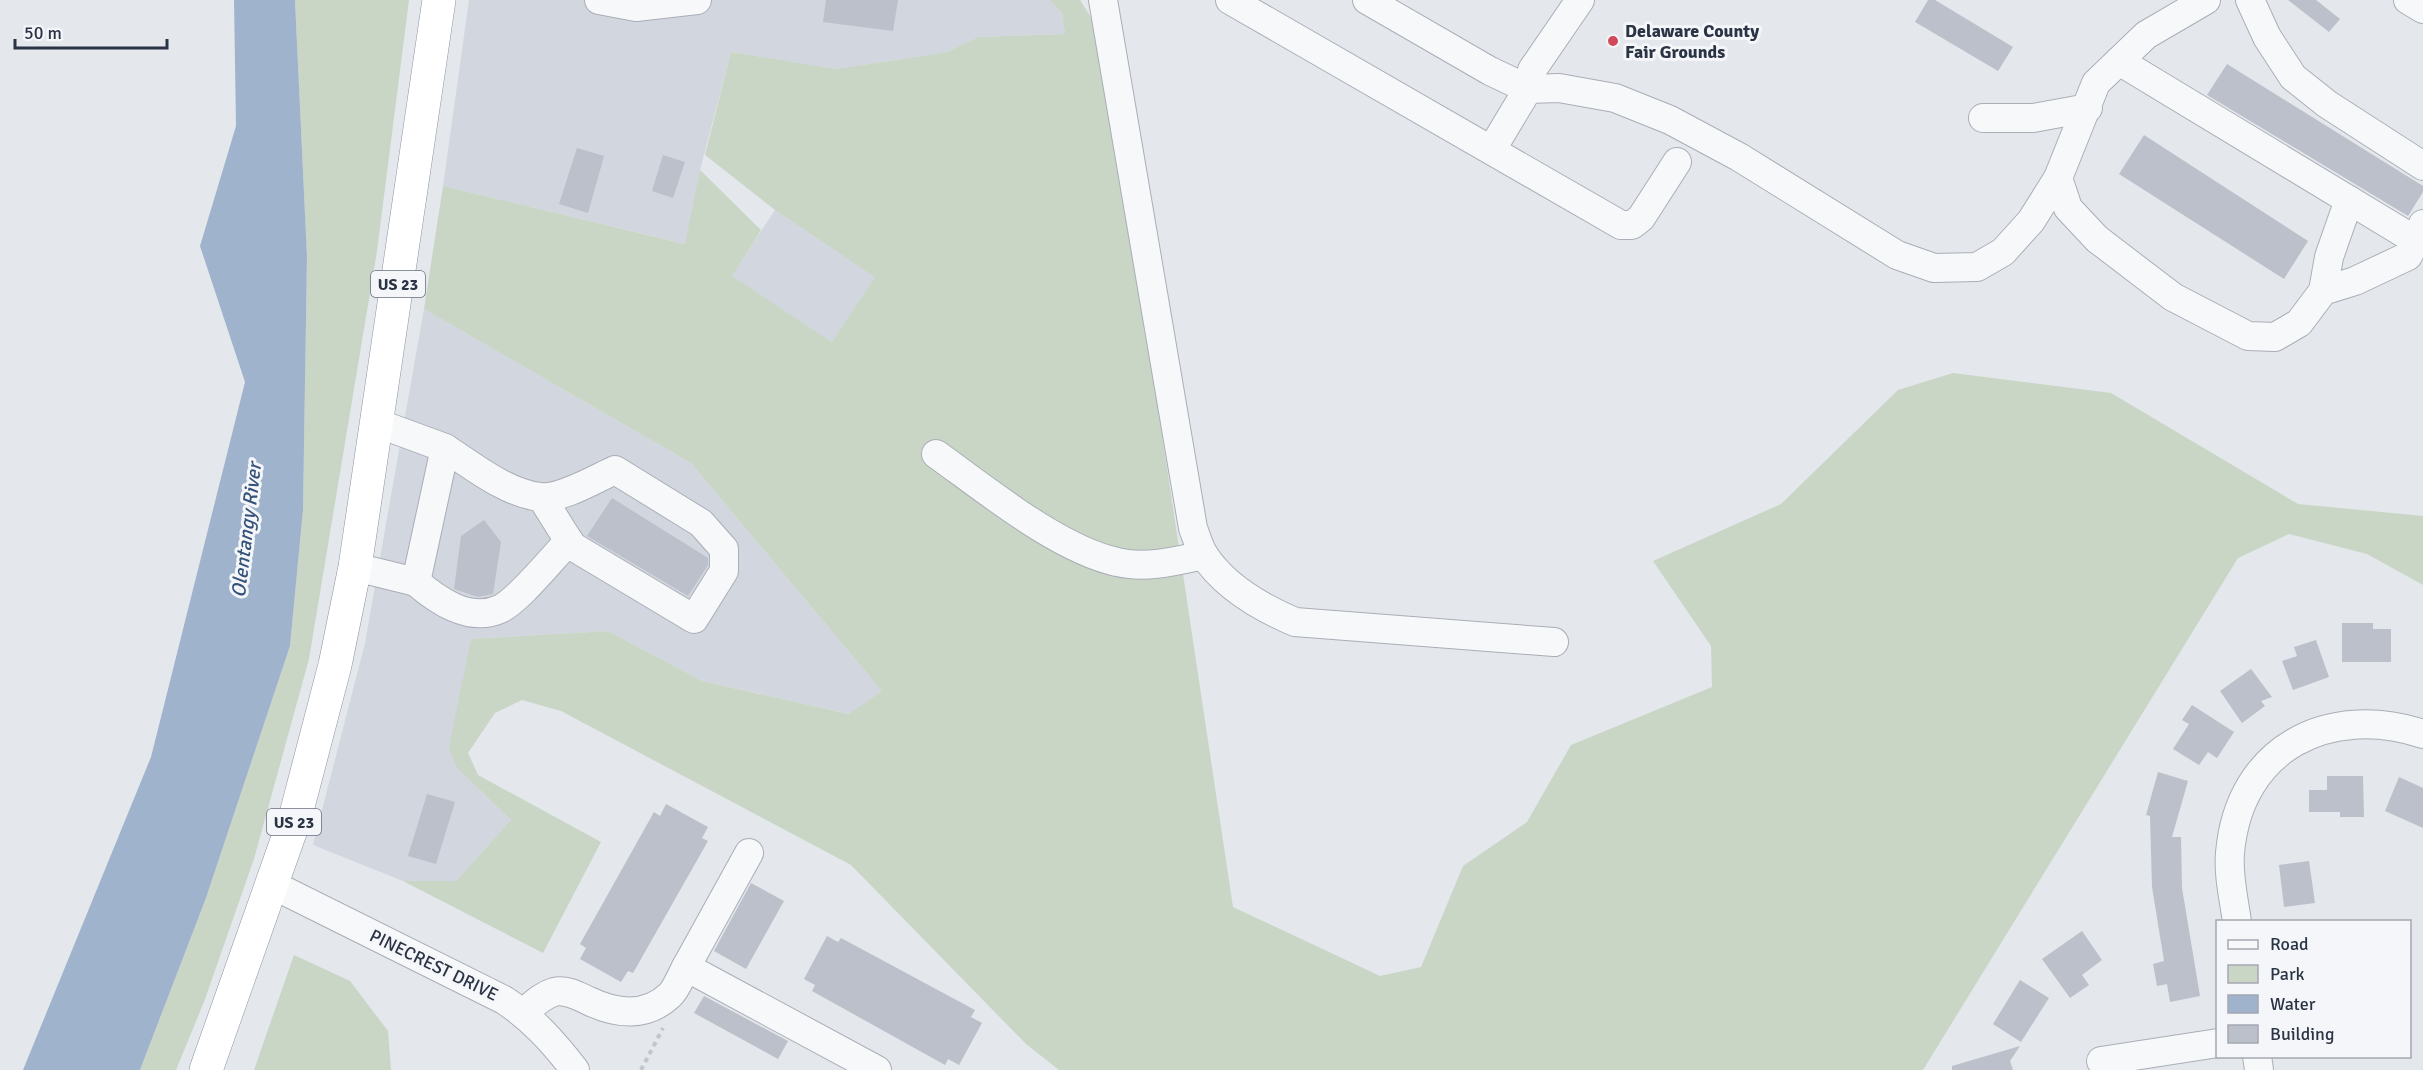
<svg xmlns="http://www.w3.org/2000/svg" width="2423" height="1070" font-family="Signika,sans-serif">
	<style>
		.built { fill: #d2d6de }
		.green { fill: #c9d6c5 }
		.water { fill: #9fb4cc }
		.building { fill: #bbc0ca }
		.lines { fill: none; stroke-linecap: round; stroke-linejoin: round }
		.minor-casing { stroke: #a9aeb7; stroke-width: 30 }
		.highway-casing { stroke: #8b94a3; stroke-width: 34 }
		.path { stroke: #c2c5cb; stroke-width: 4; stroke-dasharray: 4.5 4.5; stroke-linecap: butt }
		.minor { stroke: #f7f8fa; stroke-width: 28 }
		.highway { stroke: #fff; stroke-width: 33 }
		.poi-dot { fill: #d1495b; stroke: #f4f6f9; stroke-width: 2 }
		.labels { text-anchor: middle; stroke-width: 6; stroke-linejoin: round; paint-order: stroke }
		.shield { fill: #f4f6f9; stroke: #676e7b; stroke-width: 1.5 }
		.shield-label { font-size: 16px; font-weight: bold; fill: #2b3445 }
		.poi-label { font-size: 18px; font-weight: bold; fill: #2b3445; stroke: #f4f6f9; text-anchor: start }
		.street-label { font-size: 18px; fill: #2b3445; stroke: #f4f6f9 }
		.water-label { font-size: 20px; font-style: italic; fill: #34527a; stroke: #f4f6f9 }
	</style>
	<rect width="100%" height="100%" fill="#e4e7ec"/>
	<g class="built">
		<polygon points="469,0 1050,0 1062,13 1065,34 978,37 947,52 837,69 731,52 700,170 686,244 443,186"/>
		<polygon points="775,210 876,277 832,342 731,276"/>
		<polygon points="424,309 691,463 882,691 850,714 702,681 608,631 471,639 457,768 511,820 456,881 403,881 313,845 365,643"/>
	</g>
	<g class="green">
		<polygon points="295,0 409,0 377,251 309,659 254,859 204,1002 176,1070 140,1070 206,898 290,646 303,510 307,257"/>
		<polygon points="1050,0 1080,0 1102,35 1233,907 1380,976 1421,967 1463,866 1527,822 1571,745 1712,687 1711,646 1653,561 1781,504 1898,390 1953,373 2111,393 2298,504 2423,516 2423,585 2367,554 2289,534 2238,558 1923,1070 1059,1070 1026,1044 851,865 561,711 522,700 495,713 468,753 478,775 601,842 543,953 403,881 456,881 511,820 457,768 449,747 471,639 608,631 702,681 849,714 882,691 691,463 424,309 443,186 685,244 700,170 761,230 732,276 832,342 875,277 775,210 705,155 731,52 837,69 947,52 978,37 1065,34 1062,13"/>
		<polygon points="294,955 350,981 388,1031 391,1070 254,1070"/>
	</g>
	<polygon class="water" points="234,0 295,0 307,257 303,510 290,646 206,898 140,1070 23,1070 151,757 245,382 200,246 236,126"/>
	<g class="building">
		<polygon points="826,0 898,0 893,31 823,22"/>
		<polygon points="1928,0 1935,0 2013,47 1998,71 1915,22"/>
		<polygon points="2288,0 2316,0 2340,19 2329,32"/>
		<polygon points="2227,64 2423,186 2423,192 2408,216 2207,95"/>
		<polygon points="2144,135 2308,241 2284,279 2119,174"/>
		<polygon points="577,148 604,156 588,213 559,204"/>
		<polygon points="663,155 685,162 673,198 652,191"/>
		<polygon points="612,498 708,558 708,565 688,596 587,536"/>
		<polygon points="484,520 501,542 493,594 478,597 454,589 461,536"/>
		<polygon points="2342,623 2373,623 2373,629 2391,629 2391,662 2342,662"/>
		<polygon points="2316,640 2329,677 2293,690 2282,661 2297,656 2294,647"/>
		<polygon points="2251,669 2272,697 2261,701 2265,706 2242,723 2220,691"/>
		<polygon points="2192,705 2234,732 2217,758 2208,752 2199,765 2173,749 2189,724 2182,720"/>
		<polygon points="2158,772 2188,781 2172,837 2181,837 2182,888 2200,996 2170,1002 2167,984 2157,986 2153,964 2164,961 2152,887 2150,816 2146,815"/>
		<polygon points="2327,776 2363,776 2364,817 2340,817 2340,812 2309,812 2309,790 2327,790"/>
		<polygon points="2399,777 2423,788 2423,828 2385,811"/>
		<polygon points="427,794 455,802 436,864 408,856"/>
		<polygon points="666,804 708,827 702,838 708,841 633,973 628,971 621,982 580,959 586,948 580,944 654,812 660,816"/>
		<polygon points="2309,861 2315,903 2284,907 2279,865"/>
		<polygon points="751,883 784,901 746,969 714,951"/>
		<polygon points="2082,931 2102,960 2082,975 2089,985 2070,998 2042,959"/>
		<polygon points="827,936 838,942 841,938 975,1010 971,1017 982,1023 959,1065 948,1059 945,1065 812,991 815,985 804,979"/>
		<polygon points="2020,980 2049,998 2021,1042 1993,1024"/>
		<polygon points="704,996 788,1041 778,1059 694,1013"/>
		<polygon points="2020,1046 2010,1061 2013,1070 1952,1070 1952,1066"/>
	</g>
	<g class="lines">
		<defs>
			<g id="minor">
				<polyline points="599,0 636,7 697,0"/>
				<path d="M1103,0L1193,528C1196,536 1199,547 1204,555C1224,586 1262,608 1295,622L1554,642"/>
				<polyline points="1230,0 1621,225 1632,225 1641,218 1677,162"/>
				<polyline points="1367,0 1490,71 1528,89 1559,88 1615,98 1670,120 1739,157 1897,255 1934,268 1977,267 2003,252 2031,221 2058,178"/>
				<polyline points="2206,0 2146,35 2096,83 2058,178 2068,208 2097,239 2173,297 2248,336 2275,337 2299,323 2323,291 2355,281 2408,256 2423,224"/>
				<polyline points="2250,0 2267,37 2293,77 2327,104 2423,166"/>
				<polyline points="2408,0 2423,9"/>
				<polyline points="2119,61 2415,240"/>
				<polyline points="1983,118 2033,118 2088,108"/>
				<polyline points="1492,149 1528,89 1532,70 1580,0"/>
				<polyline points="2323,291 2329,257 2349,200"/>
				<path d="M445,448C473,466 506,493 540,497C560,500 597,478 615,470L701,523L724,549V571L694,619L572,546L542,498"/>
				<path d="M936,454C985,489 1058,549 1117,562C1145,569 1176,561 1204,555"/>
				<polyline points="355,567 416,582 445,448 377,423"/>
				<path d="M416,582C437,600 469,623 500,609C518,601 553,557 569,541"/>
				<path d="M273,885L504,1000C533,1019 554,1043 575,1070"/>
				<path d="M2237,922C2234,900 2228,875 2230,853C2239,748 2328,703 2423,734"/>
				<polyline points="686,967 749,853"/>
				<path d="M523,1013C533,1005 541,996 554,992C566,989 578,996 589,1001C616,1014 646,1018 670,995C677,988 681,976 686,967L877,1070"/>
				<polyline points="2257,1056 2259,1070"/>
				<polyline points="2101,1061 2218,1043"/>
			</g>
			<polyline id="highway" points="206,1070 295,818 335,665 355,567 439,0"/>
		</defs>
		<use href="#minor" class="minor-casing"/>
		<use href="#highway" class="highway-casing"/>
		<polyline class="path" points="641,1070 663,1028"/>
		<use href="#minor" class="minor"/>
		<use href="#highway" class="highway"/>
	</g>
	<circle class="poi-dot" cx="1613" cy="41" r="6"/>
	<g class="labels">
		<g class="shield">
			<rect x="371" y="271" width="54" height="26" rx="4.5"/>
			<rect x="267" y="809" width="54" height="26" rx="4.5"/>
		</g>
		<g class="shield-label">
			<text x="398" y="290">US 23</text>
			<text x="294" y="828">US 23</text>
		</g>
		<g class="poi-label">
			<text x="1625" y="37">Delaware County<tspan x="1625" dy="21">Fair Grounds</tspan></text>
		</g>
		<g class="street-label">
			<text transform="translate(434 965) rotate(26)" y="6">PINECREST DRIVE</text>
		</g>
		<g class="water-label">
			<text transform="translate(246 530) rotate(-83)" y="7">Olentangy River</text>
		</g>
	</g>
	<rect x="2216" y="920" width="195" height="138" fill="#f4f6f9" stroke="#a4a8b1" stroke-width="1.5"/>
	<rect x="2228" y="940" width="30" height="9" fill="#f7f8fa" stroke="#a4a8b1" stroke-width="1.5"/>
	<text x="2270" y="950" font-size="18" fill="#2b3445">Road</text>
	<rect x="2228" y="965" width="30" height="18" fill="#c9d6c5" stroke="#a4a8b1" stroke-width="1.5"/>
	<text x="2270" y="980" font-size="18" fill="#2b3445">Park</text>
	<rect x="2228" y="995" width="30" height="18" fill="#9fb4cc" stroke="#a4a8b1" stroke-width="1.5"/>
	<text x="2270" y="1010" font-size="18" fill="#2b3445">Water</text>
	<rect x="2228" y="1025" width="30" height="18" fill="#bbc0ca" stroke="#a4a8b1" stroke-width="1.5"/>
	<text x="2270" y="1040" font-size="18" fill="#2b3445">Building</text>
	<path d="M15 39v9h152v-9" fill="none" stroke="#2b3445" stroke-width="3"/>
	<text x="24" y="39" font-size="18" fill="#2b3445" stroke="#f4f6f9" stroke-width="4.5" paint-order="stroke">50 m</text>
</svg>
